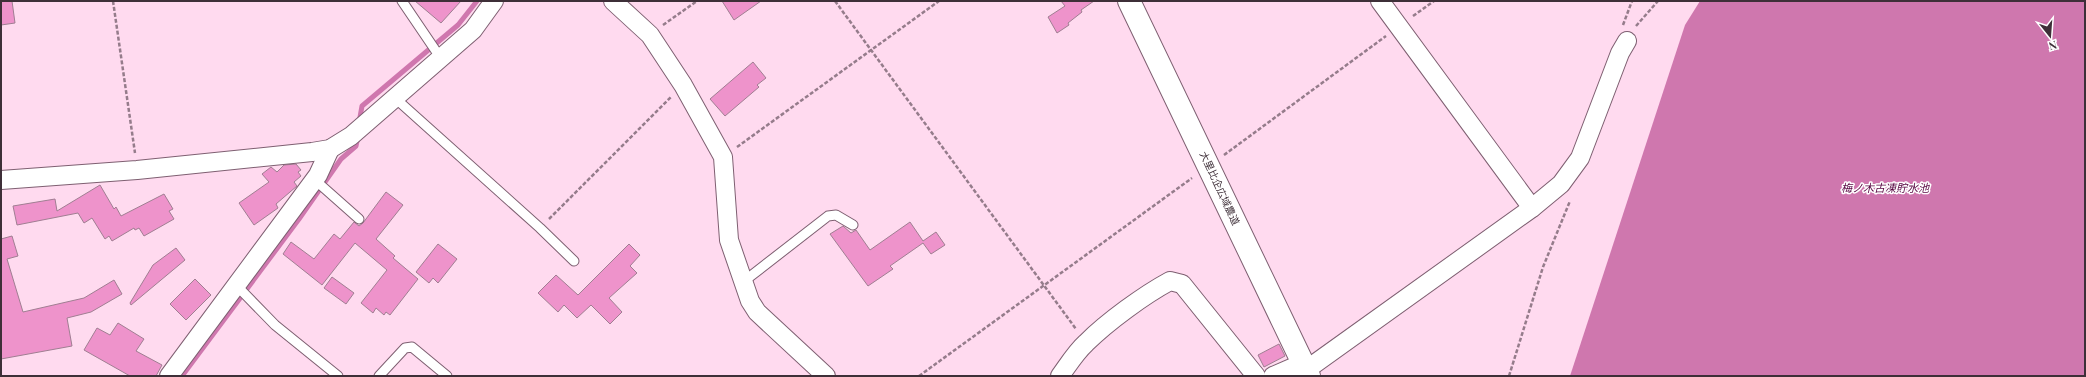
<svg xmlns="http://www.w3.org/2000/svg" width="2086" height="377" font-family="'Playfair Display','Noto Sans JP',serif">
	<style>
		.water { fill: #cf77ae }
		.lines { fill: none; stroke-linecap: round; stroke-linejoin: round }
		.stream { stroke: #cf77ae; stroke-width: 5 }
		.building { fill: #ee93cb; stroke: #a07e92 }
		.service-casing { stroke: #7e5f71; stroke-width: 11 }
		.minor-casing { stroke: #7e5f71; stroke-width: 20 }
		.tertiary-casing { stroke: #7e5f71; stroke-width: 24 }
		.path { stroke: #957c8b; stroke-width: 2.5; stroke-dasharray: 4 2; stroke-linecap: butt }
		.service { stroke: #fff; stroke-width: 9 }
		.minor { stroke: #fff; stroke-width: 18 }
		.tertiary { stroke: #fff; stroke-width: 22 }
		.labels { text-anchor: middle; stroke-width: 3; stroke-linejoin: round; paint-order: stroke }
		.street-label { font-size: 10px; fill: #3e2f38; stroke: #fff }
		.water-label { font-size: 11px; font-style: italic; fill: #580642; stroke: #fff }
	</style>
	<rect width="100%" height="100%" fill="#ffdaef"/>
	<polygon class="water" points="1700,1 2085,1 2085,376 1570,376 1685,25"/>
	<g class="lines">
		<g class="stream">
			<polyline points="359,123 362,106 458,25 477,1"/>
			<polyline points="182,376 299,219 341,159 356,146 358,137"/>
		</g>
	</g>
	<g class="building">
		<polygon points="1,1 12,1 15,23 1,25"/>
		<polygon points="415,1 461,1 441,23"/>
		<polygon points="722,1 761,1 734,20"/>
		<polygon points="1061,1 1094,1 1081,10 1082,12 1068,23 1069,25 1057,33 1048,17 1065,6"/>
		<polygon points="753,62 766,78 757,85 759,87 725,116 710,99"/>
		<polygon points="296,164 301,170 298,172 301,176 294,182 297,186 276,204 278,208 254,225 239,203 269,182 262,174 271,167 277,172 284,165"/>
		<polygon points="100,185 114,209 116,207 121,216 164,194 173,209 169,211 174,219 144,236 139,228 135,230 134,228 112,241 109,236 105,239 92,218 84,223 78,213 17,225 13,206 55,199 57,211"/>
		<polygon points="386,192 403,205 376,239 395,256 393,258 418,279 390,315 386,312 384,315 376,308 373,313 361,303 387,270 355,243 322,285 283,254 291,242 314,259 334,234 340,239 354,222 359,226 363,223"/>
		<polygon points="910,222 923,241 936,232 945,245 931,254 923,243 890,266 893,269 868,286 830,234 843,226 851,233 856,230 870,250"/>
		<polygon points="12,236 18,256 7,259 23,312 84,298 114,280 122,294 91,312 67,318 72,346 1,359 1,239"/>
		<polygon points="438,244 457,259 438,283 433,278 429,283 416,272"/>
		<polygon points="629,244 640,255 630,266 637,273 609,298 622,312 610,324 591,305 577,318 564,305 558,312 538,293 556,275 578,295"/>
		<polygon points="176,248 185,260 131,305 130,303 153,265"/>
		<polygon points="332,277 354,293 346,304 324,288"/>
		<polygon points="195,279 211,295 186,320 170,304"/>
		<polygon points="118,323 144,339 136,351 162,365 156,376 130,376 84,350 97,328 110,335"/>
		<polygon points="1279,344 1285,356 1264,367 1258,355"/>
	</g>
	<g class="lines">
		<defs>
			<g id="service">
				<polyline points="402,1 440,57"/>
				<polyline points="395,98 540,228 574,261"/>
				<polyline points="315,180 359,219"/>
				<polyline points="743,282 828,216 836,215 853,225"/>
				<polyline points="237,286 275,325 338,376"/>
				<polyline points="379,376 405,348 412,347 447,376"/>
			</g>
			<g id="minor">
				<polyline points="613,1 650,35 683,85 723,157 729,240 750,301 757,312 826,376"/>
				<polyline points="1380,1 1532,208"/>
				<polyline points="1,180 137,170 312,152 330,149 351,136 473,30 494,1"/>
				<polyline points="1306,370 1532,208 1561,184 1580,158 1620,53 1627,41"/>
				<polyline points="169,376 318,175 330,149"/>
				<path d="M1060,376C1068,365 1076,352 1086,343C1107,322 1144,295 1170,281L1182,284L1256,376"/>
				<polyline points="1273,376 1303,363"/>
			</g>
			<polyline id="tertiary" points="1129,1 1309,376"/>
		</defs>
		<use href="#service" class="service-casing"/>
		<use href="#minor" class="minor-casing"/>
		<use href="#tertiary" class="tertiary-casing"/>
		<g class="path">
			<polyline points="113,1 135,153"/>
			<polyline points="835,1 1076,329"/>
			<polyline points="1413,16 1434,1"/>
			<polyline points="663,25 697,1"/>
			<polyline points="1623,25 1632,1"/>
			<polyline points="1636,26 1658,1"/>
			<polyline points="737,147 939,1"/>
			<polyline points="1224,155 1386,36"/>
			<polyline points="549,219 671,97"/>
			<polyline points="919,376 1192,178"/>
			<polyline points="1509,376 1543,267 1570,201"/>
		</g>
		<use href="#service" class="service"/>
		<use href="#minor" class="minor"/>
		<use href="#tertiary" class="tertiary"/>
	</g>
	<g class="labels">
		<g class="street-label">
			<text transform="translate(1220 188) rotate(65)" y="4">大里比企広域農道</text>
		</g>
		<g class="water-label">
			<text x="1885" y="192">梅ノ木古凍貯水池</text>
		</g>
	</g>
	<rect width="2086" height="377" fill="none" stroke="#3e2f38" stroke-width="4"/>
	<g transform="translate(2050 36) rotate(163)" stroke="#ffffff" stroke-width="3" paint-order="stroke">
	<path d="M0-3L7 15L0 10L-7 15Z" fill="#3e2f38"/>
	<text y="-6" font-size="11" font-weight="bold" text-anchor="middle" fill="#3e2f38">N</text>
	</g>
</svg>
